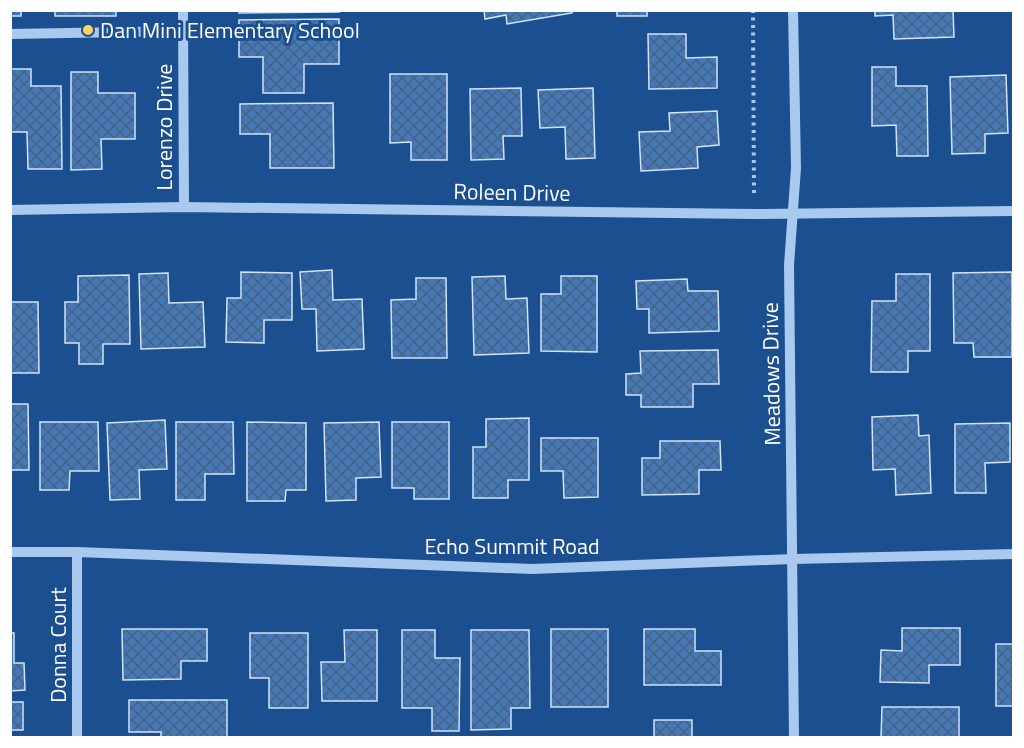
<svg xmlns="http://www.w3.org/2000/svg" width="1024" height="748" font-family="'Titillium Web',sans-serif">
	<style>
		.building { fill: url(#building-cross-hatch); stroke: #cfe3fa; stroke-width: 1.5 }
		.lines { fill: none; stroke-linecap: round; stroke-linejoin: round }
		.path { stroke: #a9c9ee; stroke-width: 4; stroke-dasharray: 3 4.5; stroke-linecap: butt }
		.minor { stroke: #a9c9ee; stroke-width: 10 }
		.poi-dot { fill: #ffd166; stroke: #1b4f8f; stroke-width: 2 }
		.labels { text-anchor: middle; stroke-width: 6; stroke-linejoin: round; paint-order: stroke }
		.poi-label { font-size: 22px; fill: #fff; stroke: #1b4f8f; text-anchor: start }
		.street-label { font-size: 22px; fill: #fff; stroke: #1b4f8f }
	</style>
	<defs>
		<pattern id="building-cross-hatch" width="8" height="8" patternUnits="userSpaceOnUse" patternTransform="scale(1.5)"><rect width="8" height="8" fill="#4478b7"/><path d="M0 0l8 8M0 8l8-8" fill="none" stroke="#486282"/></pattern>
	</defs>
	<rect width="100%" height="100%" fill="#1b4f8f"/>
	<g class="building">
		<rect x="10" y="10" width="11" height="6"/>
		<rect x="55" y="10" width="61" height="6"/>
		<polygon points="239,10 339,10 339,12 239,13"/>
		<polygon points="484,10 571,10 572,13 507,24 506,15 485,19"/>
		<rect x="617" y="10" width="30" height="6"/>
		<polygon points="875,10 953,10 954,37 894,39 893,15 875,16"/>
		<polygon points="339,19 339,64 304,64 304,93 263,93 263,57 239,57 239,20"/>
		<polygon points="648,34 686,34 686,58 717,57 717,88 649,89"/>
		<polygon points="872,67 896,67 896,86 927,86 928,156 897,156 896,125 872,126"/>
		<polygon points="10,69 31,69 31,86 61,86 62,169 28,169 27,132 10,132"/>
		<polygon points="71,72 98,72 98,93 135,93 135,139 101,139 102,169 71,170"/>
		<polygon points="390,74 447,74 447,160 411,160 411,142 390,143"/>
		<polygon points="1006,75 1008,133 985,134 985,153 952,154 950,77"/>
		<polygon points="521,88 522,136 503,136 504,159 471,160 470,89"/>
		<polygon points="593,88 595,158 566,159 565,127 540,128 538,90"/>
		<polygon points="333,103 334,168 270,168 270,134 240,134 240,104"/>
		<polygon points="717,111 719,145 697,147 698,168 641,171 639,132 670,131 669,113"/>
		<polygon points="332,270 333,300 362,299 364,349 317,351 316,309 302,309 300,272"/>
		<polygon points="241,272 292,273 292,320 264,320 264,343 226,342 227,298 241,298"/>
		<polygon points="1012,272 1012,357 974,357 973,343 954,343 953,273"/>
		<polygon points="168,273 169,303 203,302 205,347 141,349 139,274"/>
		<polygon points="896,274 930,274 930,351 908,351 908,372 871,372 872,301 896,301"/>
		<polygon points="129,275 130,344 103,344 103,364 79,364 79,343 65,343 65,302 78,302 78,276"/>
		<polygon points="505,276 506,299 527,298 529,353 474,355 472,277"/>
		<polygon points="561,276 597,276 597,352 541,351 541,294 561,294"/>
		<polygon points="416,278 446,278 447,358 392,358 391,300 416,299"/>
		<polygon points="687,279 688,291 718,291 719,331 649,333 649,309 637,309 636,281"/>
		<polygon points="10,302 38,302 39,373 11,373"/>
		<polygon points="718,350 719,384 693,384 693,407 641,407 641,395 626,395 626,374 641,373 640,351"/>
		<polygon points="10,404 28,404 29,470 10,470"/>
		<polygon points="918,415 919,436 929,435 931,493 896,495 895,469 873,470 872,417"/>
		<polygon points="529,418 529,480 508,480 508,498 473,498 473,447 486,447 486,419"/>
		<polygon points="165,420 167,469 139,470 140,499 110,500 107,423"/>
		<polygon points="40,422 98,422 99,471 70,471 69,490 40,490"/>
		<polygon points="176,422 233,422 234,474 205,474 205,500 176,500"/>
		<polygon points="247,422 306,423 306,490 286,490 285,501 247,501"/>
		<polygon points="379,422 381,477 356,478 356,500 326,501 324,423"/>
		<polygon points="392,422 449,422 449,499 414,499 414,488 392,488"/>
		<polygon points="1010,423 1010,462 985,463 986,493 955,493 955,424"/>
		<polygon points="541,438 598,438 598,497 564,498 563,471 541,471"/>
		<polygon points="660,441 720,441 721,470 699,470 699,494 642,495 642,458 660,458"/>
		<polygon points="902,628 960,628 960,665 929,665 929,683 880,682 881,650 902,651"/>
		<polygon points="122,629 207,629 207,661 181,661 181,679 123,680"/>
		<rect x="551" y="629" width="57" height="78"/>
		<polygon points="644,629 695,629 695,651 721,651 721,685 644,685"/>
		<polygon points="344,630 377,630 377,701 322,701 321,662 345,662"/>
		<polygon points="402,630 435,630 435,658 460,658 459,731 432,731 432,708 402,708"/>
		<polygon points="471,630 529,630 530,708 511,708 511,729 471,730"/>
		<polygon points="10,633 14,633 14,663 24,663 25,690 10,691"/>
		<polygon points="250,633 308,633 308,708 269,708 269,678 250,678"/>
		<rect x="996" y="644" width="18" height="62"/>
		<polygon points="129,700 227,700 227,738 161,738 161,732 129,732"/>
		<rect x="10" y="702" width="13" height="28"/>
		<polygon points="882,707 959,707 959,738 881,738"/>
		<rect x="654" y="720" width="38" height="18"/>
	</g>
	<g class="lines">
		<polyline class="path" points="753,10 754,195"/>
		<g class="minor">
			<polyline points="183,10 184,207"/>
			<polyline points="793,10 796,168 789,265 794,738"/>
			<polyline points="10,34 183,31"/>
			<polyline points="10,210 184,207 754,214 1014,211"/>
			<polyline points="10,552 77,552 532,569 793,559 1014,554"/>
			<polyline points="77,738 77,552"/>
		</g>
	</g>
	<circle class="poi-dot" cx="88" cy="30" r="6"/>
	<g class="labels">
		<g class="poi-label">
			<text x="100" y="38">Dan Mini Elementary School</text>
		</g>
		<g class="street-label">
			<text transform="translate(164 127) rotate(-90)" y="8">Lorenzo Drive</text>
			<text transform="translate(512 192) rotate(1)" y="8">Roleen Drive</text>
			<text transform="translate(771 374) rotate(-91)" y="8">Meadows Drive</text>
			<text x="512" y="554">Echo Summit Road</text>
			<text transform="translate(58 645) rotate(-90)" y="8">Donna Court</text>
		</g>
	</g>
	<rect width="1024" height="748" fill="none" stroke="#ffffff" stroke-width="24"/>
</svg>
